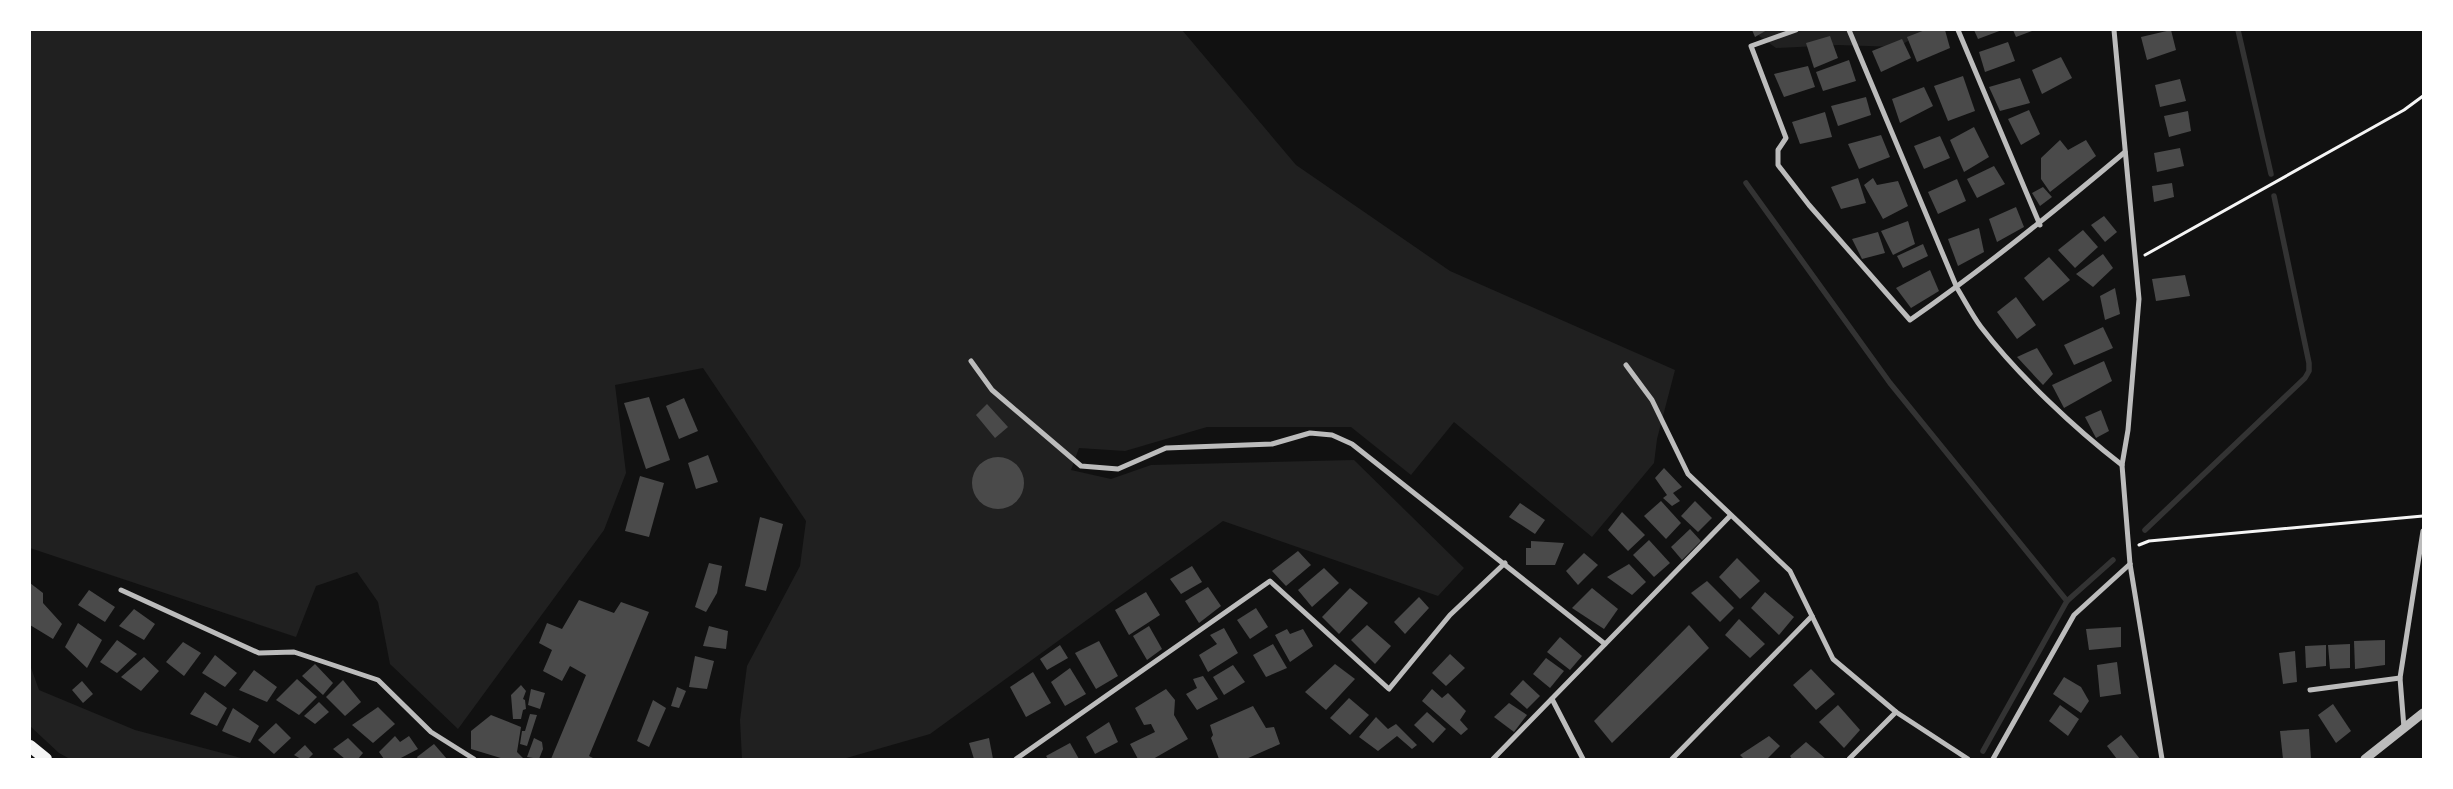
<svg xmlns="http://www.w3.org/2000/svg" width="2453" height="789" font-family="'Fira Sans Condensed',sans-serif">
	<style>
		.green { fill: #202020 }
		.lines { fill: none; stroke-linecap: round; stroke-linejoin: round }
		.stream { stroke: #333; stroke-width: 5.5 }
		.building { fill: #4a4a4a }
		.path { stroke: #f5f5f5; stroke-width: 3 }
		.minor { stroke: #bcbcbc; stroke-width: 5 }
		.tertiary { stroke: #bcbcbc; stroke-width: 9 }
		.primary { stroke: #f5f5f5; stroke-width: 12 }
	</style>
	<rect width="100%" height="100%" fill="#111"/>
	<g class="green">
		<polygon points="30,30 1182,30 1296,165 1450,271 1675,370 1657,439 1654,463 1592,537 1454,422 1411,475 1351,427 1207,427 1125,451 1079,448 1071,470 1111,479 1151,465 1354,460 1464,568 1438,596 1223,521 930,734 843,759 742,759 740,720 747,666 800,566 806,521 703,368 615,385 626,473 604,530 458,729 390,664 378,602 357,572 316,586 296,637 30,548"/>
		<polygon points="1751,30 1926,30 1898,47 1838,45 1776,48"/>
		<polygon points="30,665 39,690 135,730 245,759 70,759 59,753 30,726"/>
	</g>
	<g class="lines">
		<g class="stream">
			<polyline points="2238,30 2271,174"/>
			<polyline points="1746,183 1890,383 2067,601"/>
			<polyline points="2145,530 2305,378 2309,371 2309,363 2274,196"/>
			<polyline points="1983,751 2067,601 2113,560"/>
		</g>
	</g>
	<g class="building">
		<polygon points="1752,30 1767,30 1755,37"/>
		<polygon points="1925,30 1945,30 1950,48 1917,62 1907,37"/>
		<polygon points="1974,30 2002,30 1978,39"/>
		<polygon points="2013,30 2035,30 2016,37"/>
		<polygon points="2171,30 2176,50 2147,60 2141,37"/>
		<polygon points="1830,36 1838,58 1814,68 1806,43"/>
		<polygon points="1902,39 1911,58 1881,72 1872,51"/>
		<polygon points="2008,42 2015,61 1985,72 1979,52"/>
		<polygon points="2061,57 2072,78 2042,94 2032,70"/>
		<polygon points="1849,60 1856,81 1823,91 1816,72"/>
		<polygon points="1808,66 1815,87 1784,97 1774,74"/>
		<polygon points="1963,76 1975,111 1948,121 1934,86"/>
		<polygon points="2020,78 2030,103 2000,111 1989,87"/>
		<polygon points="2180,79 2186,101 2160,107 2155,85"/>
		<polygon points="1924,87 1933,106 1900,123 1892,99"/>
		<polygon points="1866,97 1871,115 1838,126 1831,106"/>
		<polygon points="2029,110 2040,134 2021,145 2008,119"/>
		<polygon points="2188,111 2191,131 2169,137 2164,116"/>
		<polygon points="1825,112 1832,137 1800,144 1792,122"/>
		<polygon points="1974,127 1989,157 1964,172 1950,140"/>
		<polygon points="1881,135 1890,157 1859,169 1848,144"/>
		<polygon points="1940,136 1950,158 1924,169 1914,146"/>
		<polygon points="2060,140 2068,150 2086,140 2096,156 2050,192 2041,179 2041,158"/>
		<polygon points="2180,148 2184,166 2157,172 2154,153"/>
		<polygon points="1994,166 2005,184 1977,198 1967,179"/>
		<polygon points="1858,178 1866,203 1841,209 1831,187"/>
		<polygon points="1873,178 1877,185 1898,181 1908,206 1883,219 1864,185"/>
		<polygon points="1957,179 1966,201 1938,214 1928,192"/>
		<polygon points="2172,183 2174,197 2154,202 2152,186"/>
		<polygon points="2043,187 2052,197 2040,206 2032,193"/>
		<polygon points="2016,207 2024,227 1997,242 1989,219"/>
		<polygon points="2104,216 2117,232 2105,242 2091,225"/>
		<polygon points="1908,221 1915,244 1893,255 1881,231"/>
		<polygon points="1979,228 1984,252 1958,266 1948,239"/>
		<polygon points="2083,230 2098,247 2075,268 2058,250"/>
		<polygon points="1878,232 1885,253 1862,259 1852,239"/>
		<polygon points="1923,244 1928,256 1903,268 1897,256"/>
		<polygon points="2103,254 2113,268 2093,287 2076,274"/>
		<polygon points="2049,257 2070,280 2043,301 2024,278"/>
		<polygon points="1930,270 1939,291 1911,308 1896,288"/>
		<polygon points="2185,275 2190,296 2156,301 2152,279"/>
		<polygon points="2115,288 2120,314 2105,320 2100,296"/>
		<polygon points="2016,297 2036,325 2017,339 1997,312"/>
		<polygon points="2103,327 2113,348 2074,365 2064,345"/>
		<polygon points="2037,348 2053,374 2043,385 2017,357"/>
		<polygon points="2104,361 2112,381 2064,408 2052,385"/>
		<polygon points="649,397 670,460 646,469 624,403"/>
		<polygon points="684,398 698,431 679,439 666,406"/>
		<polygon points="987,404 1008,427 995,438 976,415"/>
		<polygon points="2101,410 2109,431 2096,438 2085,417"/>
		<polygon points="708,455 718,482 696,489 688,463"/>
		<circle cx="998" cy="483" r="26"/>
		<polygon points="1664,468 1682,487 1673,493 1680,501 1672,506 1663,498 1667,495 1655,478"/>
		<polygon points="640,476 664,483 649,537 625,531"/>
		<polygon points="1661,501 1681,523 1666,539 1644,516"/>
		<polygon points="1695,501 1712,518 1698,532 1681,516"/>
		<polygon points="1520,503 1545,520 1535,534 1509,517"/>
		<polygon points="1622,512 1645,535 1628,551 1608,530"/>
		<polygon points="760,517 783,524 766,591 745,586"/>
		<polygon points="1690,529 1701,541 1682,560 1671,547"/>
		<polygon points="1649,540 1670,563 1654,577 1633,555"/>
		<polygon points="1531,541 1564,543 1555,565 1526,565 1526,548 1531,548"/>
		<polygon points="1298,551 1311,565 1286,586 1272,571"/>
		<polygon points="1584,553 1598,565 1578,585 1566,571"/>
		<polygon points="1737,558 1760,581 1740,599 1719,577"/>
		<polygon points="709,563 722,566 717,593 706,612 695,607"/>
		<polygon points="1629,564 1646,582 1632,595 1607,577"/>
		<polygon points="1192,566 1202,582 1181,594 1170,579"/>
		<polygon points="1324,568 1339,583 1312,607 1298,590"/>
		<polygon points="1707,581 1734,608 1720,622 1691,593"/>
		<polygon points="30,583 43,593 43,603 62,624 53,639 30,625"/>
		<polygon points="1208,587 1221,606 1199,623 1185,601"/>
		<polygon points="1350,588 1368,603 1339,634 1322,617"/>
		<polygon points="1592,588 1618,609 1604,629 1572,608"/>
		<polygon points="89,590 115,607 105,622 78,605"/>
		<polygon points="1146,592 1160,615 1129,635 1115,610"/>
		<polygon points="1765,592 1794,617 1779,635 1751,608"/>
		<polygon points="1419,597 1429,608 1405,634 1394,622"/>
		<polygon points="579,600 614,613 621,602 649,612 589,756 595,759 551,759 586,675 570,666 562,681 543,671 552,650 539,643 547,623 562,629"/>
		<polygon points="1256,608 1268,627 1250,639 1237,620"/>
		<polygon points="134,609 155,624 144,640 119,626"/>
		<polygon points="1739,619 1765,644 1750,658 1725,635"/>
		<polygon points="78,623 102,640 87,668 65,647"/>
		<polygon points="1367,625 1391,646 1375,664 1351,640"/>
		<polygon points="1689,625 1709,648 1612,743 1594,721"/>
		<polygon points="709,626 728,631 726,649 703,646"/>
		<polygon points="1149,626 1162,649 1147,660 1133,636"/>
		<polygon points="2121,627 2121,647 2089,650 2086,629"/>
		<polygon points="1224,628 1238,653 1208,672 1199,655 1217,644 1210,635"/>
		<polygon points="1287,629 1290,634 1303,629 1313,646 1290,662 1275,635"/>
		<polygon points="1560,637 1582,656 1570,670 1547,652"/>
		<polygon points="117,640 137,654 117,673 100,662"/>
		<polygon points="2385,640 2385,665 2355,669 2354,641"/>
		<polygon points="1099,641 1118,676 1096,689 1075,653"/>
		<polygon points="183,642 201,653 184,676 166,662"/>
		<polygon points="1273,644 1287,668 1266,677 1253,655"/>
		<polygon points="2350,644 2350,668 2330,669 2328,645"/>
		<polygon points="1060,645 1068,658 1047,670 1040,659"/>
		<polygon points="2326,645 2326,666 2306,668 2305,646"/>
		<polygon points="2295,651 2297,682 2283,684 2279,653"/>
		<polygon points="1450,654 1465,668 1446,686 1432,673"/>
		<polygon points="215,655 237,673 225,687 202,673"/>
		<polygon points="695,656 714,661 707,689 689,687"/>
		<polygon points="144,657 159,671 141,691 121,677"/>
		<polygon points="1546,658 1564,671 1550,688 1533,674"/>
		<polygon points="2117,662 2121,694 2100,697 2097,665"/>
		<polygon points="315,664 333,683 323,695 302,676"/>
		<polygon points="1335,664 1355,679 1326,710 1305,692"/>
		<polygon points="1233,665 1245,682 1224,695 1213,677"/>
		<polygon points="1070,668 1086,694 1065,706 1051,682"/>
		<polygon points="1811,669 1835,694 1816,710 1793,685"/>
		<polygon points="254,670 277,687 267,702 239,690"/>
		<polygon points="1033,672 1051,703 1026,717 1010,687"/>
		<polygon points="1203,676 1218,699 1197,710 1186,694 1197,688 1193,679"/>
		<polygon points="2064,677 2081,687 2089,701 2081,713 2053,694"/>
		<polygon points="297,679 317,697 299,715 276,700"/>
		<polygon points="343,680 361,702 345,716 326,697"/>
		<polygon points="1523,680 1540,696 1527,709 1510,694"/>
		<polygon points="82,681 93,694 83,703 72,690"/>
		<polygon points="521,685 526,691 523,699 525,700 526,709 523,710 521,719 513,719 511,695"/>
		<polygon points="677,687 686,691 679,708 671,706"/>
		<polygon points="531,689 545,693 540,709 528,705"/>
		<polygon points="1166,689 1175,700 1174,715 1188,739 1153,759 1138,759 1130,744 1155,732 1151,724 1144,725 1135,708"/>
		<polygon points="1432,689 1442,698 1448,693 1466,711 1460,720 1468,729 1461,735 1422,701"/>
		<polygon points="205,692 227,708 217,726 190,714"/>
		<polygon points="1349,698 1369,715 1350,735 1330,718"/>
		<polygon points="653,700 666,708 649,747 637,741"/>
		<polygon points="319,702 329,712 315,724 304,716"/>
		<polygon points="1509,703 1527,715 1514,732 1494,717"/>
		<polygon points="2333,704 2351,731 2336,743 2318,715"/>
		<polygon points="1838,705 1860,730 1844,748 1819,722"/>
		<polygon points="2060,705 2079,719 2068,736 2049,721"/>
		<polygon points="1253,706 1266,728 1274,727 1280,744 1246,759 1219,759 1211,738 1213,735 1210,725"/>
		<polygon points="378,707 395,724 373,743 352,725"/>
		<polygon points="233,708 259,726 250,743 222,731"/>
		<polygon points="1427,712 1446,729 1433,743 1414,725"/>
		<polygon points="530,714 537,715 527,746 520,744 522,731 525,731"/>
		<polygon points="491,715 521,727 517,752 524,759 504,759 471,749 471,731"/>
		<polygon points="1376,717 1388,729 1396,724 1417,745 1412,749 1397,736 1378,751 1359,737"/>
		<polygon points="1109,722 1118,742 1095,754 1086,737"/>
		<polygon points="276,723 291,738 274,754 258,740"/>
		<polygon points="2309,729 2311,759 2283,759 2280,731"/>
		<polygon points="2121,735 2140,759 2117,759 2107,746"/>
		<polygon points="395,736 400,742 409,736 418,749 399,759 384,759 379,752"/>
		<polygon points="1769,736 1780,746 1767,759 1744,759 1740,755"/>
		<polygon points="348,738 363,753 358,759 345,759 333,749"/>
		<polygon points="534,738 542,742 543,749 539,759 527,757"/>
		<polygon points="989,738 993,759 974,759 969,743"/>
		<polygon points="1806,742 1826,759 1792,759 1790,756"/>
		<polygon points="1070,743 1079,759 1048,759 1046,756"/>
		<polygon points="434,744 447,759 418,759 417,757"/>
		<polygon points="305,745 313,754 308,759 301,759 294,755"/>
	</g>
	<g class="lines">
		<g class="path">
			<polyline points="2145,255 2404,110 2423,96"/>
			<polyline points="2139,545 2149,541 2423,516"/>
		</g>
		<g class="minor">
			<path d="M1796,30L1751,46L1786,138L1778,150V165L1809,205L1910,320C1985,268 2055,211 2125,152"/>
			<path d="M1849,30L1957,288C1965,301 1972,315 1981,327C2018,375 2074,428 2122,465"/>
			<polyline points="1958,30 2040,225"/>
			<polyline points="2114,30 2139,299 2128,430 2122,465 2130,564 2162,759"/>
			<polyline points="971,361 992,390 1081,466 1118,469 1166,448 1272,444 1310,433 1332,435 1352,444 1605,644"/>
			<polyline points="1626,365 1652,400 1688,474 1790,571 1833,659 1896,712 1968,759"/>
			<polyline points="121,590 259,653 294,652 378,680 431,732 474,759"/>
			<polyline points="2310,690 2400,678"/>
			<polyline points="1552,699 1583,759"/>
			<polyline points="2404,728 2400,678 2423,531"/>
			<polyline points="1016,759 1270,581 1389,689 1450,615 1505,563"/>
			<polyline points="1493,759 1730,516"/>
			<polyline points="1672,759 1812,616"/>
			<polyline points="1849,759 1896,712"/>
			<polyline points="1993,759 2074,615 2130,564"/>
		</g>
		<polyline class="tertiary" points="2365,759 2423,713"/>
		<polyline class="primary" points="30,746 46,759"/>
	</g>
	<rect width="2453" height="789" fill="none" stroke="#ffffff" stroke-width="62"/>
</svg>
